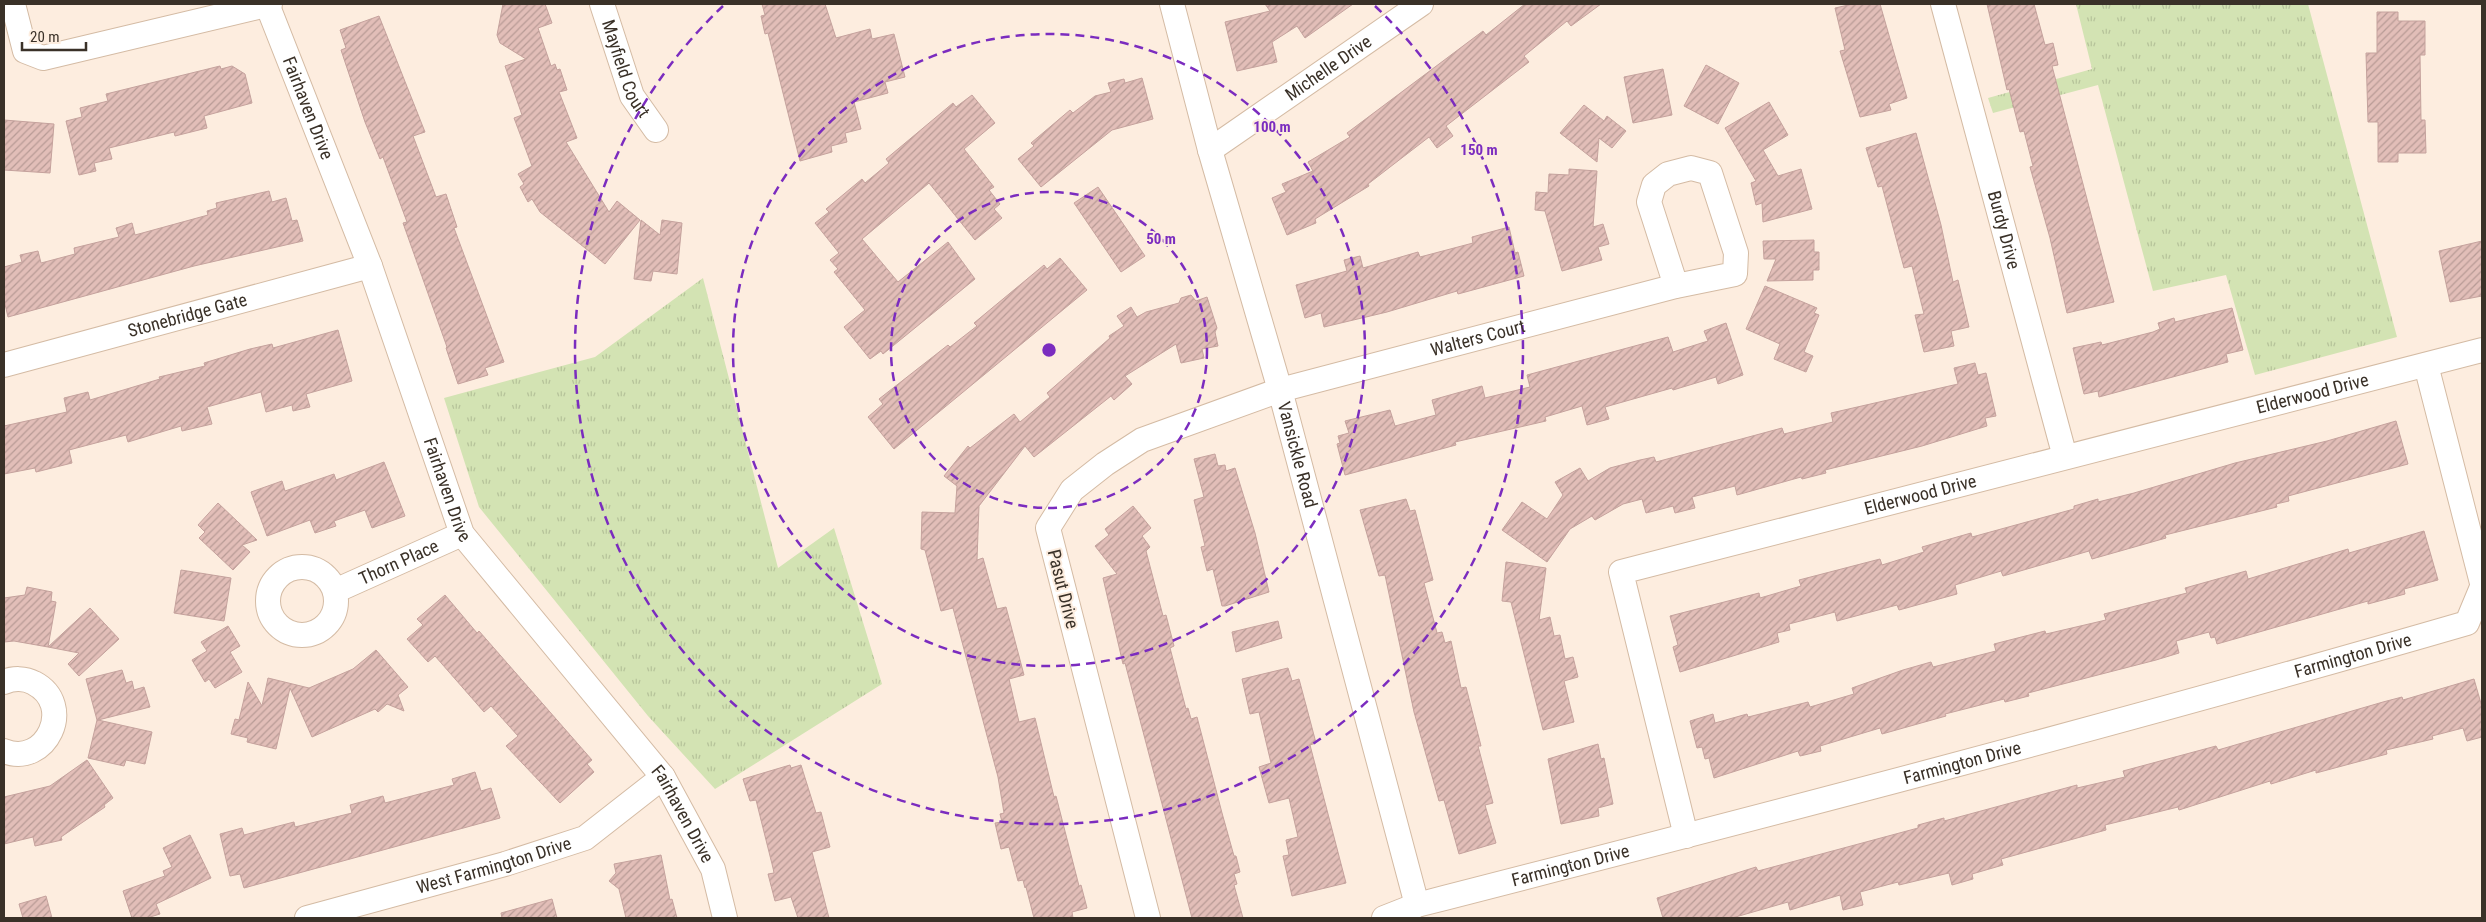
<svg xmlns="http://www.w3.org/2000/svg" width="2486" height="922" font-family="'Roboto Condensed',sans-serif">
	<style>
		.park { fill: url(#park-tufts) }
		.building { fill: url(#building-hatch); stroke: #c5a29d }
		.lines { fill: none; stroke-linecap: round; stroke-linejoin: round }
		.minor-casing { stroke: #d4bba4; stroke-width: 26 }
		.minor { stroke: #fff; stroke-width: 24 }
		.ring { fill: none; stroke: #7b2cbf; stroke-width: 2.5; stroke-dasharray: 9 6 }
		.labels { text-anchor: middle; stroke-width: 4; stroke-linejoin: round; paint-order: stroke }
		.street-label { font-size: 18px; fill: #3a3128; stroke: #fdeddf }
		.centre { fill: #7b2cbf; stroke: #fdeddf; stroke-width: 2.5 }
		.ring-label { font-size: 15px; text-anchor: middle; font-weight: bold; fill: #7b2cbf; stroke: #fdeddf; stroke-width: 4; stroke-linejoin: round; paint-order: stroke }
	</style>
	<defs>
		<pattern id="park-tufts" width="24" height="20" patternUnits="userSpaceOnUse" patternTransform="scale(1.25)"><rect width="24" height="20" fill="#d3e3b3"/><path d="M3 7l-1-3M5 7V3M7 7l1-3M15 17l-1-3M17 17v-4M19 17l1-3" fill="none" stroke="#b6c39a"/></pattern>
		<pattern id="building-hatch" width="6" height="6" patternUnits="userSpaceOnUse" patternTransform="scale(1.25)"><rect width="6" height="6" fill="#e2beb8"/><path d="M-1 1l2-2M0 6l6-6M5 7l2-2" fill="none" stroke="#b89b96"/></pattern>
	</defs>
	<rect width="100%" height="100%" fill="#fdeddf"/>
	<g class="park">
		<polygon points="2076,4 2308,4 2397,337 2255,375 2226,275 2153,291 2098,85 1993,113 1988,98 2092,69"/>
		<polygon points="703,278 778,568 834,528 882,684 715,789 648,716 479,507 444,398 595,357"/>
	</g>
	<g class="building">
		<polygon points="503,4 545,4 552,23 538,28 551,66 555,64 557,70 560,69 567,90 559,92 577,138 566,142 609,212 617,201 640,220 605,264 540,212 532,199 528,202 520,187 524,184 518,174 532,166 514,118 522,115 505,66 526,59 500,43 497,35"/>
		<polygon points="762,4 825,4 836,38 870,29 872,39 894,34 905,77 885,82 888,93 854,102 861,129 845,133 847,142 831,146 832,152 800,161 768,33 765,34 761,16 765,15"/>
		<polygon points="1265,4 1353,4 1305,38 1297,26 1272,42 1277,62 1237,71 1225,22 1270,11"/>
		<polygon points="1525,4 1601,4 1571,26 1567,21 1524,56 1529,62 1446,126 1453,136 1437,148 1429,137 1368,184 1369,186 1315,219 1316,223 1287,235 1272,198 1286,192 1282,184 1313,171 1308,162 1350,137 1347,133 1483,31 1486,35"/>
		<polygon points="1853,4 1880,4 1907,98 1889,104 1891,110 1860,117 1840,51 1845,50 1835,8"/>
		<polygon points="1987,4 2034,4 2045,45 2053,43 2058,65 2052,66 2114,302 2067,313 2050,238 2030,167 2033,166 2024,131 2020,132 2009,89 2007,90"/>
		<polygon points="2377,12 2398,12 2398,21 2425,21 2425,55 2420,55 2421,120 2425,120 2426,153 2398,153 2398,162 2378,162 2378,122 2368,122 2366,53 2377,53"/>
		<polygon points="379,16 425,132 413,136 436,197 446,194 457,227 454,228 504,362 485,368 488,375 458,384 446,348 447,347 403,223 407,222 383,157 380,159 365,122 341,50 346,48 340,30"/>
		<polygon points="1706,65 1739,83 1718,124 1684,106"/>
		<polygon points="220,66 221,69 232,66 245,74 252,103 204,116 207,128 175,136 174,132 109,148 112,159 94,163 96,171 79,175 66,121 82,117 80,108 108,101 106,94"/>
		<polygon points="1663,69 1672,115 1633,123 1624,77"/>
		<polygon points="1142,78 1153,119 1112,130 1041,187 1018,159 1034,146 1031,143 1070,110 1073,113 1095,96 1111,92 1108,83 1124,79 1125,83"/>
		<polygon points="972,95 995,123 964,149 994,187 989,190 1000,204 994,209 1002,218 975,240 929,183 862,239 898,282 948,242 975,279 883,354 881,351 870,359 844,327 865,310 834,272 838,269 830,260 839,253 815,223 829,212 826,209 862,179 865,183 889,163 886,159 953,103 956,107"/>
		<polygon points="1769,102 1788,135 1763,150 1778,176 1801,169 1812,209 1763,222 1762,203 1756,205 1751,183 1756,181 1725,128"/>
		<polygon points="1584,105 1604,121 1607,116 1626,131 1612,148 1599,138 1597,162 1560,133"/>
		<polygon points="4,120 54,124 50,173 4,170"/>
		<polygon points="1916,133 1941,225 1953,282 1958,280 1969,327 1951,331 1954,346 1924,352 1915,315 1924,314 1912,266 1904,268 1882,186 1878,187 1866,148"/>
		<polygon points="1569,169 1597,171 1593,227 1603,224 1609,244 1598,247 1602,260 1562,271 1545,211 1535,210 1536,192 1548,193 1549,174 1569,175"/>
		<polygon points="1098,187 1145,256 1121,272 1074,203"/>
		<polygon points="269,191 272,202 286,198 292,221 297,220 303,241 194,266 8,317 4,300 4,267 22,262 20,255 38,251 41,263 75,254 74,248 119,237 116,228 132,223 135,235 208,215 207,211 217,208 216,203"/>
		<polygon points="641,220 660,235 662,220 682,223 677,274 653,271 651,281 634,279"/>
		<polygon points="1509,227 1515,253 1518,252 1524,276 1458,294 1457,291 1387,312 1324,327 1321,313 1305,318 1296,285 1347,271 1344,260 1360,256 1363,268 1418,252 1420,257 1473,243 1472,237"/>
		<polygon points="1814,240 1814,252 1819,252 1819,270 1813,270 1813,280 1767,281 1776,259 1764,259 1763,241"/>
		<polygon points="2482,241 2482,296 2450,302 2439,251"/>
		<polygon points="1060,258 1087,290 894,449 868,417 883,404 879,399 948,345 950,347 977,326 974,323 1044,265 1047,269"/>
		<polygon points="1765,286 1817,308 1814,313 1819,315 1804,352 1813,356 1806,372 1774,359 1780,344 1746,329"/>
		<polygon points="1191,295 1196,301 1207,297 1217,328 1215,332 1218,346 1202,349 1204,358 1181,363 1176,344 1125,376 1132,384 1114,400 1111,396 1034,457 1025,446 979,506 977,560 983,558 997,609 1006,607 1024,675 1009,679 1019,722 1035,718 1054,797 1056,796 1079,886 1081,885 1087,908 1072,912 1073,918 1034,918 1026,887 1025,888 1023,880 1018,881 1009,847 1001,849 995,823 1002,822 1000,814 1004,813 998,777 953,608 941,611 925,550 921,549 922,512 955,513 957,486 944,476 968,446 970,448 1014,414 1020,422 1050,397 1047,393 1110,338 1109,336 1124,326 1117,316 1131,307 1137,317 1146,312 1179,303 1181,298"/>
		<polygon points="2232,308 2243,350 2226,354 2228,362 2099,397 2098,391 2084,394 2073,348 2101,342 2102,345 2153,332 2160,329 2158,323 2174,318 2175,322"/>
		<polygon points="1726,323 1743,375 1718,384 1716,377 1673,390 1672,388 1605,407 1609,419 1587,425 1582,406 1545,417 1546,421 1455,442 1456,445 1345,475 1337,444 1340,443 1338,436 1349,433 1345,421 1390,410 1395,426 1436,415 1432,400 1482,386 1485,398 1530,387 1527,375 1668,337 1673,352 1708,341 1704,331"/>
		<polygon points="338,330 352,381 306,394 310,407 293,411 292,405 266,412 261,392 207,407 212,424 182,431 181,426 128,442 126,435 69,450 72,463 36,472 35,468 4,474 4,426 67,412 64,398 88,392 90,400 160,379 159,377 205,366 204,363 250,349 272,344 273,348"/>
		<polygon points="1975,363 1978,375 1986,373 1996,416 1985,418 1987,426 1922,446 1825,470 1826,473 1802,479 1801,477 1737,495 1735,486 1692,497 1695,508 1675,513 1673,506 1646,513 1642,499 1623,504 1595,520 1592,516 1570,529 1547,562 1502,530 1522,502 1547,519 1563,495 1555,482 1580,468 1588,481 1610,468 1640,460 1654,457 1656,462 1782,428 1784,434 1833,422 1831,413 1958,384 1954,368"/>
		<polygon points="2396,421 2408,464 2288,496 2289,501 2276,504 2277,507 2165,535 2166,538 2092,559 2089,551 2003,576 2001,571 1955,585 1957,594 1899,610 1897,605 1837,621 1835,612 1789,624 1790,630 1777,633 1779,642 1680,672 1673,647 1678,645 1670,616 1759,593 1760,598 1801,586 1799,580 1880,559 1882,565 1924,552 1922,547 1971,533 1972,537 2074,509 2074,506 2098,499 2098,502 2134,493 2235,463 2327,441"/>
		<polygon points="1215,454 1218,466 1225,465 1226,471 1235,468 1255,533 1269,592 1225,606 1222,606 1213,569 1207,571 1201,547 1205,546 1194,500 1204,497 1194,459"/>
		<polygon points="384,462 405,516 372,528 365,510 334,521 336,526 315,533 310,520 267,536 251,492 282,481 285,491 334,474 336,480"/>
		<polygon points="1406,499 1410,511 1415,510 1433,580 1424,583 1437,633 1442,632 1445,643 1451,641 1461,688 1466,687 1481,746 1478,746 1493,803 1485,805 1496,843 1459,854 1444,800 1439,801 1414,712 1385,575 1379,576 1360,510"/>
		<polygon points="218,503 257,540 242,545 250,552 233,570 199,538 205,532 198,525"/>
		<polygon points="1133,506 1151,528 1142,536 1150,547 1146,551 1163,616 1166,615 1174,646 1170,648 1186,709 1188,708 1191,719 1197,717 1222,813 1234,856 1236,856 1240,872 1234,874 1237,884 1234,885 1243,918 1192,918 1125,663 1123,664 1103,578 1117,574 1095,546 1109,535 1105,529"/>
		<polygon points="2424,531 2438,580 2404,589 2405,594 2368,604 2368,601 2217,644 2215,637 2211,638 2209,632 2176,641 2179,653 2156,660 2028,693 2029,696 2005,702 2004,699 1945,714 1946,716 1882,734 1880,728 1820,746 1821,751 1800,756 1798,751 1714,778 1709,758 1705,759 1702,747 1697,748 1690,721 1713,714 1715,723 1747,714 1748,717 1808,702 1810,707 1854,694 1852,688 1903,670 1931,662 1933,667 1996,651 1994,644 2045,631 2046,634 2106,620 2104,614 2187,593 2185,588 2246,571 2248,579 2348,549 2349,553"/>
		<polygon points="1506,562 1546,568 1539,620 1550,617 1554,636 1560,635 1565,659 1573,657 1578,677 1564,681 1574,722 1543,730 1511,602 1502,601"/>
		<polygon points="181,570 231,578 224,621 174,613"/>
		<polygon points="27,587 52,592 51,601 56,602 48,647 14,641 4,642 4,598 25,595"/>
		<polygon points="445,595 477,633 479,631 592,760 587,764 594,772 560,803 506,746 518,736 491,706 484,712 435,656 428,662 407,639 423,625 417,619"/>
		<polygon points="90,608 119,639 79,676 68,664 79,653 48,647"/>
		<polygon points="1278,621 1282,638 1236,652 1232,632"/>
		<polygon points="228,626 240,646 230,652 242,672 215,688 209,679 205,682 192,660 207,651 201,642"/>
		<polygon points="376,650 408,687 398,695 404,711 387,704 378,712 375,709 312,737 290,688 276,749 247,742 248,738 231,734 235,719 239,720 248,682 262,706 268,678 309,688 353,669"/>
		<polygon points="1288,668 1292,681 1299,679 1311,724 1316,743 1310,745 1346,883 1292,896 1283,856 1289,855 1286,840 1298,837 1289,798 1269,803 1259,767 1271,763 1259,712 1250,714 1242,679"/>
		<polygon points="122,670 126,683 132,681 134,690 144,687 150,707 98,720 152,732 145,764 126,760 124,766 88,758 97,720 86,679"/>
		<polygon points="2474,679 2482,707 2482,737 2467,741 2463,728 2432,736 2433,739 2386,750 2387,754 2316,773 2316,770 2271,784 2270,781 2179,810 2178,807 2105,825 2106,830 2001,859 2003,865 1972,874 1973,879 1952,885 1949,873 1899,885 1898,882 1860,892 1863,905 1843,910 1840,895 1790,910 1788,902 1732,918 1663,918 1657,898 1756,867 1758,871 1918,828 1918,825 1944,818 1944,821 2077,785 2077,788 2125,777 2123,771 2216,746 2218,750 2383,702 2402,697 2403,700"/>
		<polygon points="1598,744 1601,759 1604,758 1613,804 1598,808 1599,816 1561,824 1548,759"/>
		<polygon points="87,760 113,798 104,805 105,807 61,837 62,840 35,846 33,837 4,844 4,797 50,786"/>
		<polygon points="790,765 791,768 801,765 816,813 821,812 830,847 812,852 829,918 798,918 791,897 775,901 768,874 774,873 773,868 756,800 750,801 743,779"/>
		<polygon points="475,772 481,791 491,788 500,818 244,888 240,874 230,876 220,834 242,828 244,835 294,822 295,827 352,813 350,805 383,796 385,803 454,785 452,779"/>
		<polygon points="190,835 211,878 156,904 160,914 147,918 132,918 123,891 165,876 163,871 172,867 163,848"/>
		<polygon points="661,855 670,900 672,899 677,918 626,918 619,889 609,881 616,873 614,864"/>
		<polygon points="46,896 52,918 23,918 19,904"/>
		<polygon points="552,899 557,918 502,918 501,913"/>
	</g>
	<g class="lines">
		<defs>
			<g id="minor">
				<polyline points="13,4 25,51 43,58 270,4"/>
				<path id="s1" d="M267,4L370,266L462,534L663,777L713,869L725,918"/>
				<path id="s2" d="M602,4L632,96L656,130"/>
				<path id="s3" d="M1172,4L1210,150L1280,390L1417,905"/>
				<path id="s4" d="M1943,4L2065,457"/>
				<path id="s5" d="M1210,150L1421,4"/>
				<path id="s6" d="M4,365L370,266"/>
				<polyline points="2426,365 2482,583"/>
				<circle cx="302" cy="601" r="34"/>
				<path id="s7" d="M335,591L462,534"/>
				<path d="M4,682C13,678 25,678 34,683C76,705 46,768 4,751"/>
				<path id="s8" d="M1686,836L1621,572L2482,350"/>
				<path id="s9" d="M307,918L505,864L585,838L663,777"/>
				<path id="s10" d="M1148,918L1048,528L1072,490L1105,464L1142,440L1280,390L1676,286L1735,274L1736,253L1710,173L1691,168L1668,174L1654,185L1649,202L1676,286"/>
				<path id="s11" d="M1384,918L1417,905C1768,815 2119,724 2467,623L2482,587"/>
			</g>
		</defs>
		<use href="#minor" class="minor-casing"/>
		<use href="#minor" class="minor"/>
	</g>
	<g class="ring">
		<circle cx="1049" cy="350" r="158"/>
		<circle cx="1049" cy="350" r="316"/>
		<path d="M1375 6A474 474 0 1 1 723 6"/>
	</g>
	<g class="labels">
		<g class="street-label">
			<text dy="6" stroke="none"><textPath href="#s2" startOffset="69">Mayfield Court</textPath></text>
			<text dy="6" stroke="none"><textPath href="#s5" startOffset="144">Michelle Drive</textPath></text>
			<text dy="6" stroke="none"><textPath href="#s1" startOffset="112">Fairhaven Drive</textPath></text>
			<text dy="6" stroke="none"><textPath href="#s4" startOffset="234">Burdy Drive</textPath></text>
			<text dy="6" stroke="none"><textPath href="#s6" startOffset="190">Stonebridge Gate</textPath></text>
			<text dy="6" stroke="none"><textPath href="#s10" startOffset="885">Walters Court</textPath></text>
			<text dy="6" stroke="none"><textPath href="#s8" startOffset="986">Elderwood Drive</textPath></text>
			<text dy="6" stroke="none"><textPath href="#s3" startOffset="468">Vansickle Road</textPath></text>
			<text dy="6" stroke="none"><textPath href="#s1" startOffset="518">Fairhaven Drive</textPath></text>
			<text dy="6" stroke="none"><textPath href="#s8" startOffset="581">Elderwood Drive</textPath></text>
			<text dy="6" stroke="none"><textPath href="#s7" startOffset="70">Thorn Place</textPath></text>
			<text transform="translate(1063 589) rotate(76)" y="6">Pasut Drive</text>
			<text dy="6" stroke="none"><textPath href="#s11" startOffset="1004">Farmington Drive</textPath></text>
			<text dy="6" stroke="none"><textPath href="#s11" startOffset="599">Farmington Drive</textPath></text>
			<text dy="6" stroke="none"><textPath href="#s1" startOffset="922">Fairhaven Drive</textPath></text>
			<text dy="6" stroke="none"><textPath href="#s9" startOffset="194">West Farmington Drive</textPath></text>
			<text dy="6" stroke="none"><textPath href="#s11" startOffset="194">Farmington Drive</textPath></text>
		</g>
	</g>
	<circle cx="1049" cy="350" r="8" class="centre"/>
	<g class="ring-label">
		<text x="1272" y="132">100 m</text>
		<text x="1479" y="155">150 m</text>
		<text x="1161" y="244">50 m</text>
	</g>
	<rect width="2486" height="922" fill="none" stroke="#3a3128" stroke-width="10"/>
	<path d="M22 42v8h64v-8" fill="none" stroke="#3a3128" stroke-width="2.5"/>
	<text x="30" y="42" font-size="15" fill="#3a3128" stroke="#fdeddf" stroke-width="4" paint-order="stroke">20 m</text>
</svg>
